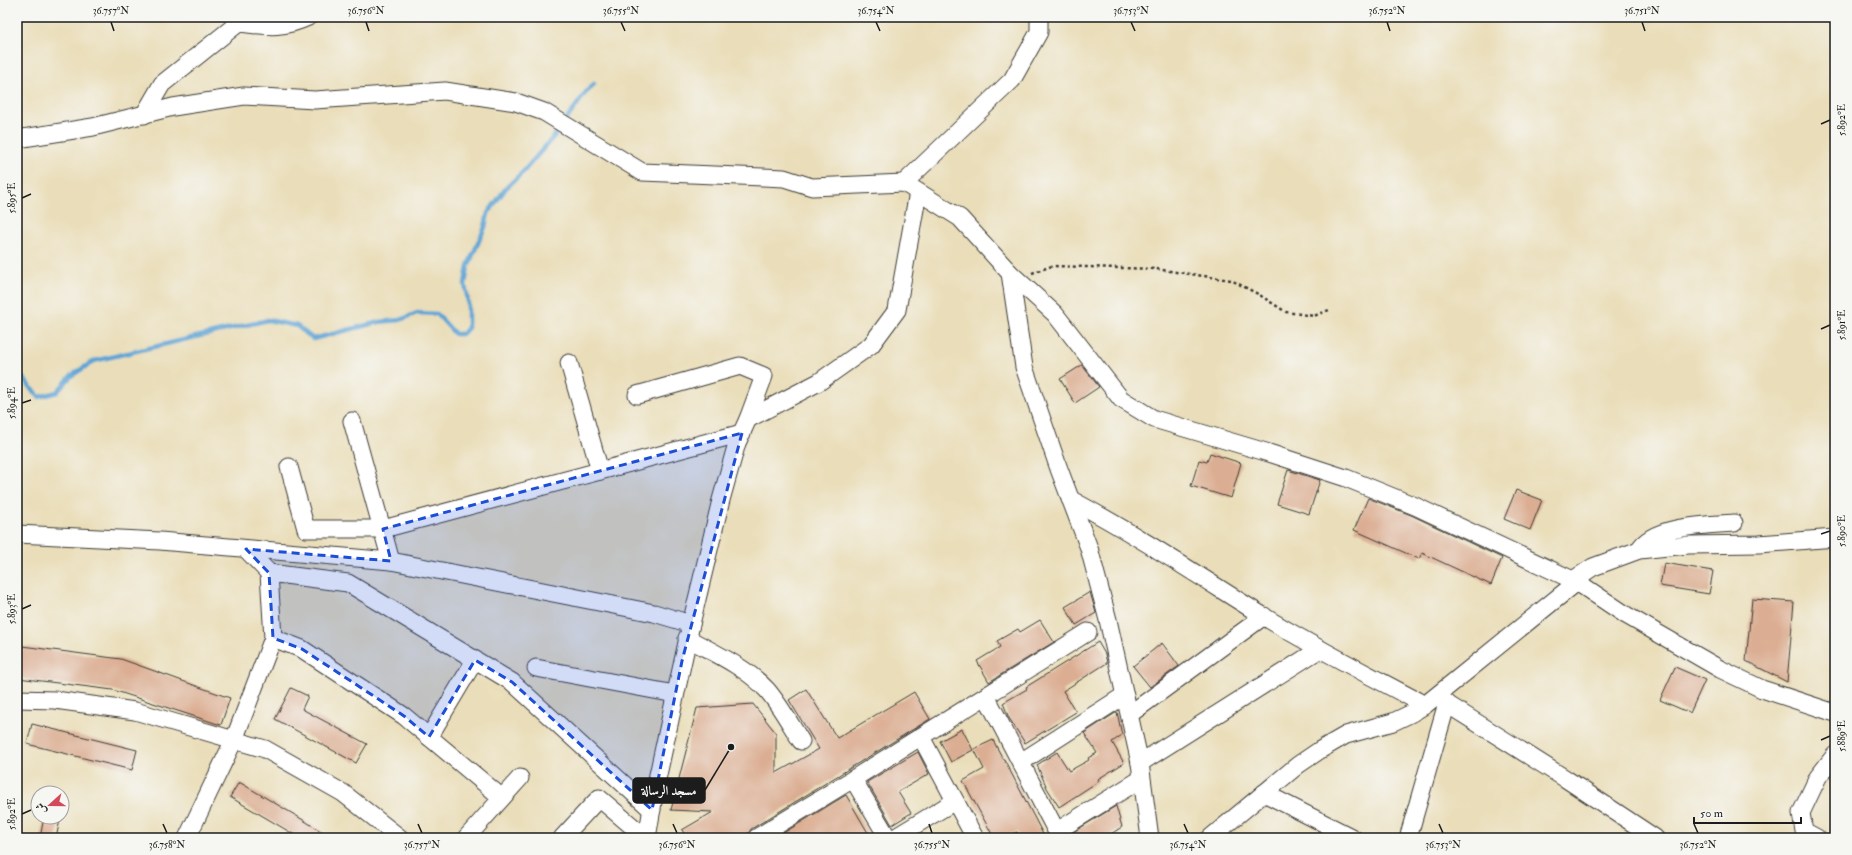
<svg xmlns="http://www.w3.org/2000/svg" width="1852" height="855" font-family="'IM FELL Double Pica',Amiri,serif">
	<style>
		.lines { fill: none; stroke-linecap: round; stroke-linejoin: round }
		.stream { stroke: #5fa4d5; stroke-width: 4.5 }
		.building { fill: #dbad92 }
		.minor-casing { stroke: #3b3934; stroke-width: 19 }
		.path { stroke: #3b3934; stroke-width: 2.5; stroke-dasharray: 3 3; stroke-linecap: butt }
		.minor { stroke: #fff; stroke-width: 17 }
		.marked { fill: #1d4ed8; fill-opacity: 0.2; stroke: #1d4ed8; stroke-width: 3; stroke-dasharray: 8 5; stroke-linejoin: round }
		.ticks { fill: none; stroke: #1c1c1c; stroke-width: 1.5 }
		.leader { fill: none; stroke: #1c1c1c; stroke-width: 1.5 }
		.callout-dot { fill: #1c1c1c; stroke: #f6f6f2; stroke-width: 1.5 }
		.callout { fill: #1c1c1c; stroke: #1c1c1c; stroke-width: 1.5 }
		.callout-label { font-size: 13px; text-anchor: middle; font-weight: bold; fill: #fff }
		.neatline { fill: none; stroke: #1c1c1c; stroke-width: 1.5 }
		.ticks-label { font-size: 10px; text-anchor: middle; fill: #1c1c1c }
	</style>
	<rect width="100%" height="100%" fill="#f6f6f2"/>
	<filter id="ink" filterUnits="userSpaceOnUse"><feTurbulence type="fractalNoise" baseFrequency=".025" numOctaves="2"/><feDisplacementMap in="SourceGraphic" scale="8" xChannelSelector="R" yChannelSelector="G"/><feConvolveMatrix kernelMatrix="1 2 1 2 8 2 1 2 1" color-interpolation-filters="sRGB"/></filter>
	<filter id="wash" filterUnits="userSpaceOnUse"><feTurbulence type="fractalNoise" baseFrequency=".012" numOctaves="4" result="noise"/><feDisplacementMap in="SourceGraphic" scale="16" xChannelSelector="R" yChannelSelector="G"/><feGaussianBlur stdDeviation="0.9" result="paint"/><feColorMatrix in="noise" values="0 0 0 0 0 0 0 0 0 0 0 0 0 0 0 0 0 1.4 0 .05"/><feComposite in="paint" operator="in"/></filter>
	<g filter="url(#wash)">
		<rect width="100%" height="100%" fill="#eadeba"/>
		<g class="lines">
			<g class="stream">
				<polyline points="566,120 586,92 594,84"/>
				<polyline points="17,371 39,397 57,392 71,376 94,361 268,320 297,326 313,339 379,322 400,320 417,313 437,314 455,334 462,334 468,328 468,302 465,284 468,266 485,227 488,213 506,188 523,172 562,127"/>
			</g>
		</g>
		<g id="blocks">
			<g class="building">
				<polygon points="1082,365 1099,387 1075,403 1060,379"/>
				<polygon points="1210,453 1241,463 1231,498 1191,486 1199,460 1207,462"/>
				<polygon points="1288,470 1320,480 1309,514 1277,504"/>
				<polygon points="1516,490 1542,500 1530,530 1504,519"/>
				<polygon points="1368,498 1411,515 1502,558 1491,585 1422,553 1419,559 1354,530"/>
				<polygon points="1664,563 1713,571 1709,594 1660,586"/>
				<polygon points="1090,592 1096,613 1076,625 1065,607"/>
				<polygon points="1752,599 1794,602 1787,682 1746,661"/>
				<polygon points="1040,620 1054,642 989,682 977,661 1000,647 997,641 1018,629 1020,632"/>
				<polygon points="1098,642 1105,654 1107,663 1063,691 1076,712 1025,743 1009,718 1003,703 1027,689 1026,687"/>
				<polygon points="1162,643 1179,666 1150,687 1133,666"/>
				<polygon points="22,646 121,659 230,698 221,725 113,690 18,678"/>
				<polygon points="1675,667 1705,680 1690,713 1660,700"/>
				<polygon points="291,688 308,696 302,709 367,744 356,763 275,719"/>
				<polygon points="806,689 837,738 914,692 930,719 751,829 746,838 687,838 682,830 713,812 671,810 697,708 753,704 776,733 776,773 819,749 789,700"/>
				<polygon points="1117,712 1122,735 1112,742 1124,763 1098,779 1099,781 1059,807 1047,788 1037,765 1057,752 1069,771 1089,760 1088,758 1097,753 1084,733"/>
				<polygon points="32,724 137,750 132,770 27,744"/>
				<polygon points="962,729 973,750 951,762 940,741"/>
				<polygon points="993,740 1003,759 1004,759 1045,838 1020,838 1017,832 1005,838 994,838 963,781 984,769 974,749"/>
				<polygon points="918,752 929,774 898,792 911,813 892,825 867,782"/>
				<polygon points="239,782 300,818 332,838 300,838 261,815 230,797"/>
				<polygon points="846,795 871,838 775,838"/>
				<polygon points="1116,806 1122,827 1111,834 1114,838 1073,838 1070,834"/>
				<polygon points="44,817 60,820 56,838 40,838"/>
			</g>
		</g>
	</g>
	<g filter="url(#ink)">
		<use href="#blocks" fill-opacity="0" stroke="#3b3934" stroke-width="1"/>
		<g class="lines">
			<defs>
				<g id="minor">
					<path d="M240,23C267,26 282,29 308,17"/>
					<polyline points="144,115 162,84 246,17"/>
					<polyline points="17,139 93,127 173,107 244,96 315,100 445,91 516,102 544,112 642,172 784,178 812,187 904,183 960,218 1010,273 1055,314 1121,399 1154,419 1269,453 1346,478 1415,506 1577,582 1626,615 1720,669 1762,689 1835,713"/>
					<polyline points="904,183 1012,80 1039,32 1039,17"/>
					<polyline points="1010,273 1024,367 1059,469 1089,548 1108,620 1140,763 1150,838"/>
					<polyline points="569,363 600,471"/>
					<polyline points="637,395 740,366 764,376 748,419"/>
					<polyline points="352,421 391,561"/>
					<polyline points="289,467 306,529 383,529 742,433"/>
					<path d="M1070,499C1137,535 1199,576 1263,616C1315,648 1371,676 1425,705"/>
					<polyline points="17,534 160,541 391,561 654,613 691,624 656,784 647,838"/>
					<polyline points="246,549 269,573 348,583 512,682 652,810"/>
					<path d="M1639,550C1652,525 1708,525 1734,523"/>
					<polyline points="1573,580 1593,567 1639,550 1688,545 1759,544 1835,538"/>
					<polyline points="691,624 721,500 737,443 748,419 819,382 871,345 897,310 918,192"/>
					<polyline points="273,638 302,649 404,716 501,797"/>
					<path d="M687,638C714,653 746,667 767,690C780,705 790,724 801,741"/>
					<polyline points="536,668 675,694"/>
					<polyline points="986,696 1060,838"/>
					<polyline points="1436,697 1566,779 1655,838"/>
					<polyline points="17,699 55,700 135,711 265,749 343,793 400,838"/>
					<polyline points="1130,714 1264,616"/>
					<polyline points="429,737 475,660"/>
					<polyline points="921,737 975,838"/>
					<polyline points="1021,762 1125,695"/>
					<polyline points="1140,763 1320,649"/>
					<polyline points="853,779 888,838"/>
					<polyline points="1264,793 1353,838"/>
					<polyline points="1057,831 1141,779"/>
					<polyline points="187,838 234,740 273,638 269,573"/>
					<polyline points="466,838 520,778"/>
					<polyline points="562,838 599,798 646,838"/>
					<polyline points="756,838 853,779 1088,632"/>
					<polyline points="894,838 955,801"/>
					<polyline points="1210,838 1298,765 1320,750 1346,735 1393,722 1412,713 1425,705 1577,582"/>
					<polyline points="1408,838 1447,703"/>
					<polyline points="1817,838 1804,831 1801,813 1818,777 1835,755"/>
				</g>
			</defs>
			<use href="#minor" class="minor-casing"/>
			<polyline class="path" points="1032,273 1052,266 1156,269 1231,280 1258,294 1286,312 1314,316 1329,310"/>
			<use href="#minor" class="minor"/>
		</g>
	</g>
	<path class="marked" d="M742,433L682,661L652,810L512,682L475,660L429,737L404,716L302,649L273,638L269,573L246,549L391,561L383,529Z"/>
	<path class="ticks" d="M111,22L114,31M366,22L369,31M621,22L625,31M876,22L880,31M1131,22L1135,31M1387,22L1390,31M1642,22L1645,31M1821,124L1830,120M22,198L31,194M1821,329L1830,325M22,403L31,400M1821,534L1830,531M22,609L31,605M1821,740L1830,736M22,814L31,810M163,824L167,833M418,824L422,833M673,824L677,833M929,824L932,833M1184,824L1188,833M1439,824L1443,833M1694,824L1698,833"/>
	<path class="leader" d="M731 747L705 790"/>
	<circle class="callout-dot" cx="731" cy="747" r="4"/>
	<rect class="callout" x="633" y="778" width="72" height="25" rx="4"/>
	<g class="callout-label">
		<text x="669" y="795">مسجد الرسالة</text>
	</g>
	<rect width="1852" height="855" fill="none" stroke="#f6f6f2" stroke-width="44"/>
	<g transform="translate(50 805) rotate(249)"><circle r="19" fill="#f6f6f2" stroke="#9f9f9c"/>
	<path d="M0-3L7 15L0 10L-7 15Z" fill="#d1495b"/>
	<text y="-6" font-size="11" font-weight="bold" text-anchor="middle" fill="#1c1c1c">ش</text>
	</g>
	<path d="M1694 817v6h107v-6" fill="none" stroke="#1c1c1c" stroke-width="2"/>
	<text x="1700" y="817" font-size="12" fill="#1c1c1c" stroke="#f6f6f2" stroke-width="3" paint-order="stroke">50 m</text>
	<rect x="22" y="22" width="1808" height="811" class="neatline"/>
	<g class="ticks-label">
		<text x="111" y="14">36.757°N</text>
		<text x="366" y="14">36.756°N</text>
		<text x="621" y="14">36.755°N</text>
		<text x="876" y="14">36.754°N</text>
		<text x="1131" y="14">36.753°N</text>
		<text x="1387" y="14">36.752°N</text>
		<text x="1642" y="14">36.751°N</text>
		<text transform="translate(1841 120) rotate(-90)" y="4">5.892°E</text>
		<text transform="translate(11 198) rotate(-90)" y="4">5.895°E</text>
		<text transform="translate(1841 325) rotate(-90)" y="4">5.891°E</text>
		<text transform="translate(11 403) rotate(-90)" y="4">5.894°E</text>
		<text transform="translate(1841 531) rotate(-90)" y="4">5.890°E</text>
		<text transform="translate(11 609) rotate(-90)" y="4">5.893°E</text>
		<text transform="translate(1841 736) rotate(-90)" y="4">5.889°E</text>
		<text transform="translate(11 814) rotate(-90)" y="4">5.892°E</text>
		<text x="167" y="848">36.758°N</text>
		<text x="422" y="848">36.757°N</text>
		<text x="677" y="848">36.756°N</text>
		<text x="932" y="848">36.755°N</text>
		<text x="1188" y="848">36.754°N</text>
		<text x="1443" y="848">36.753°N</text>
		<text x="1698" y="848">36.752°N</text>
	</g>
</svg>
